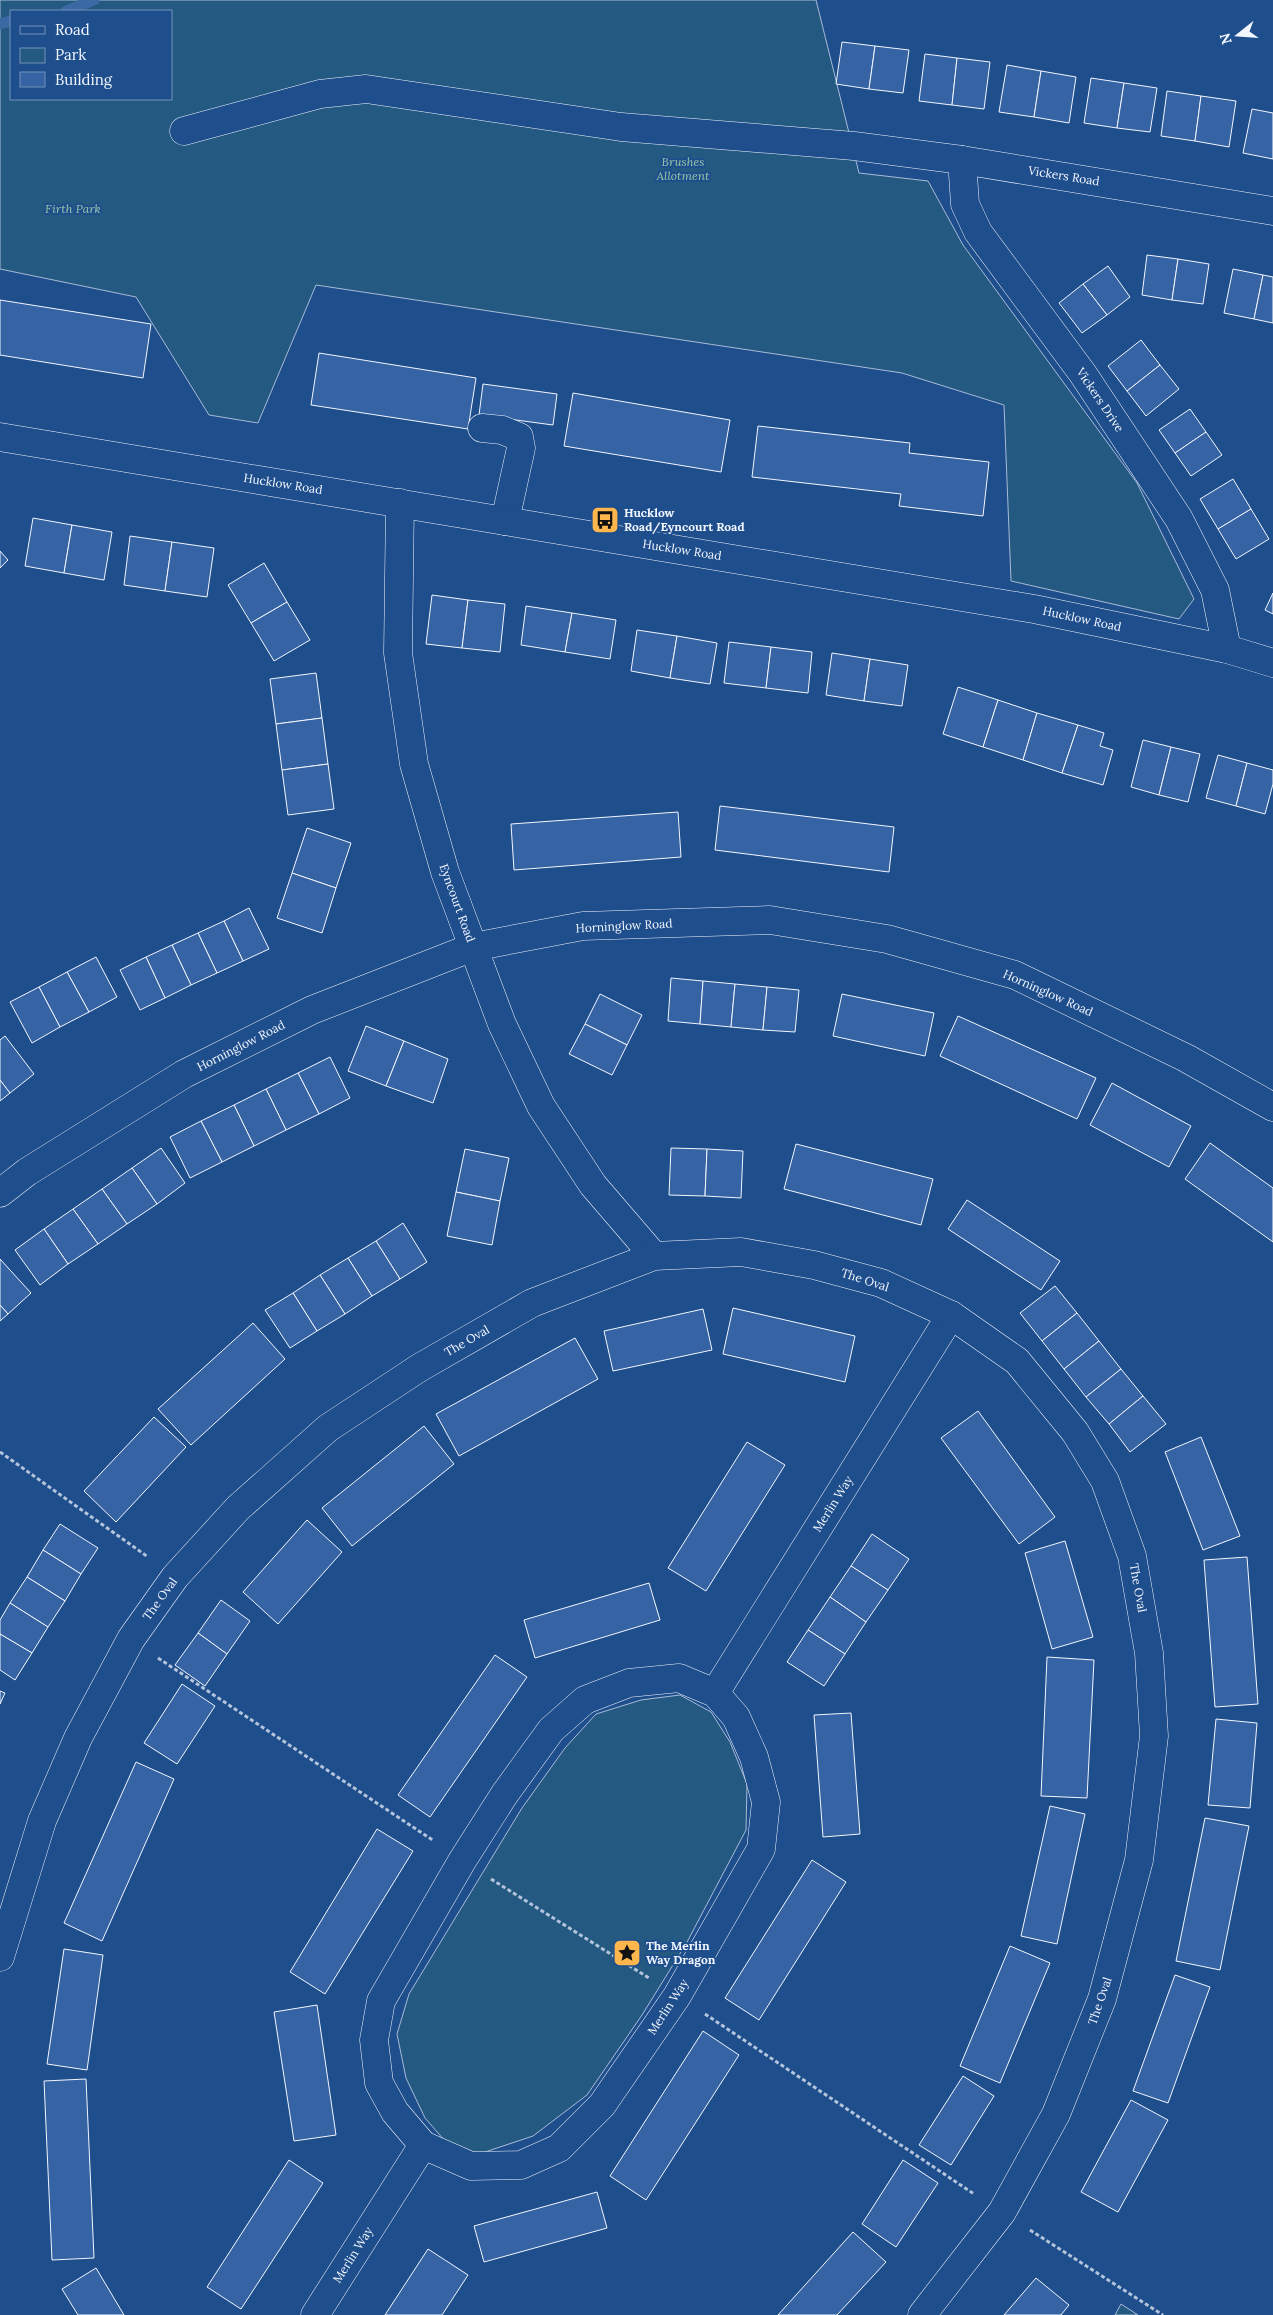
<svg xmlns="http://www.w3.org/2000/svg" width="1273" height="2315" font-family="Lora,serif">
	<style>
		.green { fill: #245a82; stroke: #a8bbd7; fill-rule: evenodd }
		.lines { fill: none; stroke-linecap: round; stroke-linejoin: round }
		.stream { stroke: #3b69a3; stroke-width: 11 }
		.building { fill: #3563a3; stroke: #f2f6ff }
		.minor-casing { stroke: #f2f6ff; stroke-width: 29 }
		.path { stroke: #b3c4dc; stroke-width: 3; stroke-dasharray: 4 2.5; stroke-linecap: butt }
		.minor { stroke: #1f4e8c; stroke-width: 28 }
		.labels { text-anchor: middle; stroke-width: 4; stroke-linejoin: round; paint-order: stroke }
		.park-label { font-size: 12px; font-style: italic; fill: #97c8a6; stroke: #1f4e8c }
		.street-label { font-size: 12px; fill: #f2f6ff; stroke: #1f4e8c }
		.poi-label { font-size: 12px; font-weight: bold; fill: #f2f6ff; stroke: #1f4e8c; text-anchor: start }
	</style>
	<rect width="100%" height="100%" fill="#1f4e8c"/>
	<g class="green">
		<path d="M0,0H816L859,173L928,181L963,245L1137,483L1194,599L1179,619L1011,581L1004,405L902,373L316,285L258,423L209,415L136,297L0,269ZM11,11H171V99H11Z"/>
		<polygon points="680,1695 711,1712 730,1742 747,1784 746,1830 686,1944 642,2015 587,2095 533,2136 479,2154 445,2141 425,2118 406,2078 397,2034 409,1994 522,1808 565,1748 596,1714 641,1700"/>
		<polygon points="1121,2304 1138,2315 1115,2315"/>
	</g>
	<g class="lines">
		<g class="stream">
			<polyline points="66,11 94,0"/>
			<polyline points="0,24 11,21"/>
		</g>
	</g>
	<g class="building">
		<polygon points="842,42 875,46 869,89 836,84"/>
		<polygon points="875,46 909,50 903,93 869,89"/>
		<polygon points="925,54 957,58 952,105 919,101"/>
		<polygon points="957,58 990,62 984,109 952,105"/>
		<polygon points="1007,65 1041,71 1034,117 999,112"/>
		<polygon points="1041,71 1076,77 1069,123 1034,117"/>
		<polygon points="1091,78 1124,83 1117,128 1084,123"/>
		<polygon points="1124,83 1157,88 1150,132 1117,128"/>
		<polygon points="1167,91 1201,96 1195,141 1161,136"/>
		<polygon points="1201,96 1236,101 1229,147 1195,141"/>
		<polygon points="1252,109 1273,113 1273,159 1243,153"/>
		<polygon points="1147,255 1178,259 1172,300 1142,295"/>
		<polygon points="1178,259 1209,264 1203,304 1172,300"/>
		<polygon points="1108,266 1130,297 1107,315 1083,284"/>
		<polygon points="1233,269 1263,275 1254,319 1224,313"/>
		<polygon points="1263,275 1273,277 1273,323 1254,319"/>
		<polygon points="1083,284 1107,315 1082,333 1059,303"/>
		<polygon points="0,300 151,324 143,378 0,355"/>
		<polygon points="1141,340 1160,365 1127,391 1108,366"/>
		<polygon points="319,353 476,378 468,429 311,405"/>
		<polygon points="1160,365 1179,389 1146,416 1127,391"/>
		<polygon points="483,384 557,394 553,425 479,415"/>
		<polygon points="573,393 730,420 721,472 564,446"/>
		<polygon points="1190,409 1206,432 1175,453 1159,430"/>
		<polygon points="758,426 910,443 909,453 989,462 983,516 899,506 901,494 752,477"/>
		<polygon points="1206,432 1222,455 1191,476 1175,453"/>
		<polygon points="1233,479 1251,509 1218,529 1200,499"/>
		<polygon points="1251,509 1269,539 1236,559 1218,529"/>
		<polygon points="33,518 72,525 64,573 25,566"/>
		<polygon points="72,525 112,532 104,580 64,573"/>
		<polygon points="130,536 172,542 165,591 124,585"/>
		<polygon points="172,542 214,548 207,597 165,591"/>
		<polygon points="0,551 8,560 0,568"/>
		<polygon points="264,563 287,602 251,623 228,585"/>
		<polygon points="1273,593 1273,614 1265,610"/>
		<polygon points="432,595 468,600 462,648 426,644"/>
		<polygon points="468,600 505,604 500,652 462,648"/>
		<polygon points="287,602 310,640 274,661 251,623"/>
		<polygon points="526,606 572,613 565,652 521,645"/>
		<polygon points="572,613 616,620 610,659 565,652"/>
		<polygon points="637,630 677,636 670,678 631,671"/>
		<polygon points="677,636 717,643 710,684 670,678"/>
		<polygon points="729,642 771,647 766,688 724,683"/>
		<polygon points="771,647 812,652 808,693 766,688"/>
		<polygon points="832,653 870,659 864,701 826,695"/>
		<polygon points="870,659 908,665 902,706 864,701"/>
		<polygon points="316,673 322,718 276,724 270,679"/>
		<polygon points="958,687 998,700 983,747 943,734"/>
		<polygon points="998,700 1037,713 1023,760 983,747"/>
		<polygon points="1037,713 1078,725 1062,773 1023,760"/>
		<polygon points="322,718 328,764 282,770 276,724"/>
		<polygon points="1078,725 1104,733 1100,746 1113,750 1103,785 1062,773"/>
		<polygon points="1143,740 1171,747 1159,795 1131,787"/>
		<polygon points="1171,747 1200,754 1188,802 1159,795"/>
		<polygon points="1218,755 1247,763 1236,806 1206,798"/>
		<polygon points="1247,763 1273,770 1273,784 1265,814 1236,806"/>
		<polygon points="328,764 334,809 288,815 282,770"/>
		<polygon points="720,806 894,827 889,872 715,850"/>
		<polygon points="678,812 681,857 514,870 511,824"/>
		<polygon points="307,828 351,843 336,888 292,873"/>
		<polygon points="292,873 336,888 322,933 277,918"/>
		<polygon points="249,908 269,949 243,961 224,921"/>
		<polygon points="224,921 243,961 217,973 198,933"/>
		<polygon points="198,933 217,973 191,985 172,945"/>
		<polygon points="172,945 191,985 165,998 146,957"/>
		<polygon points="96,957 117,997 89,1012 67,972"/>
		<polygon points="146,957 165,998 140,1010 120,970"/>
		<polygon points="67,972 89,1012 60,1027 39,987"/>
		<polygon points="671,978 703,981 700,1024 668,1021"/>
		<polygon points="703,981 735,984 731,1027 700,1024"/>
		<polygon points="735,984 767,987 763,1030 731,1027"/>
		<polygon points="39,987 60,1027 32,1043 10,1002"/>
		<polygon points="767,987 799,990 795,1032 763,1030"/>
		<polygon points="600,994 642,1015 627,1045 585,1024"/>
		<polygon points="842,994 934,1013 925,1056 833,1036"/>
		<polygon points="958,1016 1096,1078 1077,1119 940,1056"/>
		<polygon points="585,1024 627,1045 612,1075 569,1054"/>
		<polygon points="366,1026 404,1041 386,1086 348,1071"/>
		<polygon points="5,1036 34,1074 10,1093 0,1080 0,1040"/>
		<polygon points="404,1041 448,1059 433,1103 386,1086"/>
		<polygon points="330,1057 350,1098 319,1114 298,1073"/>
		<polygon points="298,1073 319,1114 286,1130 266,1089"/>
		<polygon points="0,1080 10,1093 0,1101"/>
		<polygon points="1112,1083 1191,1126 1169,1167 1090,1125"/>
		<polygon points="266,1089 286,1130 254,1146 234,1105"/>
		<polygon points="234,1105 254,1146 222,1162 201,1121"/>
		<polygon points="201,1121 222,1162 190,1178 170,1137"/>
		<polygon points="1210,1143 1273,1188 1273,1242 1185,1179"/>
		<polygon points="796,1144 933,1179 921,1225 784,1189"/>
		<polygon points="161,1148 185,1183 157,1204 132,1168"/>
		<polygon points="671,1148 707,1149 705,1196 669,1195"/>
		<polygon points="465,1149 509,1158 500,1201 456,1192"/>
		<polygon points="707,1149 743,1151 741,1198 705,1196"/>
		<polygon points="132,1168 157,1204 127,1224 102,1189"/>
		<polygon points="102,1189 127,1224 98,1244 73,1209"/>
		<polygon points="456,1192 500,1201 492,1245 447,1236"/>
		<polygon points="967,1200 1060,1261 1041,1290 948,1229"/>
		<polygon points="73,1209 98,1244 68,1264 44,1229"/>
		<polygon points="403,1223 427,1262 400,1279 376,1241"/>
		<polygon points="44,1229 68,1264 40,1285 15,1250"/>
		<polygon points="376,1241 400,1279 372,1296 348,1258"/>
		<polygon points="348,1258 372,1296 345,1314 320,1275"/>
		<polygon points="0,1259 31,1293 8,1314 0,1305"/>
		<polygon points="320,1275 345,1314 317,1331 293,1293"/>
		<polygon points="1055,1286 1077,1313 1042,1341 1020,1313"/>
		<polygon points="293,1293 317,1331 290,1348 265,1310"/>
		<polygon points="0,1305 8,1314 0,1321"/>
		<polygon points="733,1308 855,1336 845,1382 723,1354"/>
		<polygon points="703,1309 712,1350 613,1371 604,1331"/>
		<polygon points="1077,1313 1099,1341 1064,1369 1042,1341"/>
		<polygon points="253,1323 285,1359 191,1445 158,1409"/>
		<polygon points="575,1338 598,1379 459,1456 436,1414"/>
		<polygon points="1099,1341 1121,1369 1086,1397 1064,1369"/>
		<polygon points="1121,1369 1143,1396 1109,1424 1086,1397"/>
		<polygon points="1143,1396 1166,1424 1130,1452 1109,1424"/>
		<polygon points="978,1411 1055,1517 1019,1544 941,1438"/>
		<polygon points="154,1417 186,1447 116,1522 84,1491"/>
		<polygon points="424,1426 454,1464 352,1546 322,1508"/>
		<polygon points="1201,1437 1240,1536 1203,1550 1165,1452"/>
		<polygon points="747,1442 785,1465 706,1591 668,1568"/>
		<polygon points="307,1520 342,1552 278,1624 243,1592"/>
		<polygon points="60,1524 98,1548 81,1574 43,1550"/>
		<polygon points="872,1534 909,1559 888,1590 851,1566"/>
		<polygon points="1065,1541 1093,1637 1052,1649 1025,1553"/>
		<polygon points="43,1550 81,1574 65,1601 27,1577"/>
		<polygon points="1247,1557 1258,1704 1215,1707 1204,1560"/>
		<polygon points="851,1566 888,1590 866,1622 830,1597"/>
		<polygon points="27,1577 65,1601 48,1627 10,1603"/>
		<polygon points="649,1583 660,1620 535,1658 524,1620"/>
		<polygon points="830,1597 866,1622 845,1654 808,1630"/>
		<polygon points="221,1600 250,1621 227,1654 198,1633"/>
		<polygon points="10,1603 48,1627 32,1653 0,1634 0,1620"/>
		<polygon points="808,1630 845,1654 824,1686 787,1662"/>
		<polygon points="198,1633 227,1654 205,1686 175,1665"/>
		<polygon points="0,1634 32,1653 15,1680 0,1670"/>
		<polygon points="495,1655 527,1677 430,1817 398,1795"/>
		<polygon points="1047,1657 1094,1660 1087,1798 1041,1796"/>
		<polygon points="182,1684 215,1706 177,1764 144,1743"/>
		<polygon points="0,1691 5,1693 0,1704"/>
		<polygon points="851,1713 860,1834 823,1837 814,1715"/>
		<polygon points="1216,1719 1257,1723 1250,1808 1208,1805"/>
		<polygon points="136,1762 174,1779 102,1941 64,1923"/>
		<polygon points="1050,1806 1085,1814 1057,1944 1021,1936"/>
		<polygon points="1205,1818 1249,1826 1220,1970 1176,1961"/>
		<polygon points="377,1829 413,1851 325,1994 290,1972"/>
		<polygon points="812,1860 846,1882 759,2020 725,1998"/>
		<polygon points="1010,1946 1050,1963 1000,2083 960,2066"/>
		<polygon points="64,1949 103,1955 87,2070 47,2064"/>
		<polygon points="1175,1975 1210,1987 1168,2103 1133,2091"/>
		<polygon points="317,2005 336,2135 294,2141 274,2012"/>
		<polygon points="703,2031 739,2055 646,2200 610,2176"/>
		<polygon points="963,2076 994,2096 951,2165 919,2145"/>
		<polygon points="86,2079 94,2258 52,2260 44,2081"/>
		<polygon points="1131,2100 1168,2120 1118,2212 1081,2192"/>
		<polygon points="289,2160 323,2183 241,2309 207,2287"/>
		<polygon points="903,2160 938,2183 896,2247 862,2224"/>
		<polygon points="597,2192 607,2228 484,2262 474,2226"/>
		<polygon points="853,2232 886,2262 837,2315 778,2315"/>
		<polygon points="428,2249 468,2275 442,2315 385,2315"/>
		<polygon points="96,2268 124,2315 78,2315 62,2289"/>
		<polygon points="1036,2278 1069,2305 1061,2315 1004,2315"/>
	</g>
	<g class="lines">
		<defs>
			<g id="minor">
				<polyline points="184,131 320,94 366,89 621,127 854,146 962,160 1273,211"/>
				<polyline points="962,160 965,204 978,232 1083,374 1179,519 1215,590 1227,649"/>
				<polyline points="482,428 502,430 519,437 521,448 505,521"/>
				<polyline points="0,437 1034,609 1227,649 1273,663"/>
				<polyline points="400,503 398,653 414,764 445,872 502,1024 541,1106 593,1185 654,1256"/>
				<polyline points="0,1193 27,1172 184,1074 312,1010 473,947 583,926 770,920 887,939 1015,975 1186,1058 1273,1107"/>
				<polygon points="679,1678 715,1693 736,1717 754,1757 766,1802 761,1849 677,1996 602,2105 559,2148 521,2165 471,2166 423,2145 395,2112 379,2083 374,2040 381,2001 462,1861 504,1795 551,1730 585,1700 629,1683"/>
				<polyline points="715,1693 951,1315"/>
				<polyline points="0,1957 42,1821 78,1738 131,1639 175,1577 238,1508 328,1428 419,1368 532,1303 654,1256 741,1252 814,1265 881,1283 951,1315 1017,1361 1075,1432 1105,1481 1132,1556 1149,1653 1154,1736 1139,1860 1102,1999 1056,2114 1002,2212 922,2315"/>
				<polyline points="315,2315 423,2145"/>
			</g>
		</defs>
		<use href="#minor" class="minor-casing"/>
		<g class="path">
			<polyline points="0,1452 148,1557"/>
			<polyline points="158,1658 434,1841"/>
			<polyline points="491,1879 649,1978"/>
			<polyline points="705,2014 974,2194"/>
			<polyline points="1030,2230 1163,2315"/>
		</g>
		<use href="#minor" class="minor"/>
	</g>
	<defs>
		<symbol id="bus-square" viewBox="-11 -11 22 22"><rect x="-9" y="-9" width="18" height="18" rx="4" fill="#ffb74d" stroke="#1f4e8c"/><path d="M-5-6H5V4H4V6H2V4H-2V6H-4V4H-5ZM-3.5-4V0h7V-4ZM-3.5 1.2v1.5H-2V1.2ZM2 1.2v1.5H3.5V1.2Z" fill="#111"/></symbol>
		<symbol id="sight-square" viewBox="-11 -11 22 22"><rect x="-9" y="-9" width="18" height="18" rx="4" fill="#ffb74d" stroke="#1f4e8c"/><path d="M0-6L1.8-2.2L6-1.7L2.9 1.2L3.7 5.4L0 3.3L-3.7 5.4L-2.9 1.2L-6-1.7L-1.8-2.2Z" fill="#111"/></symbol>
	</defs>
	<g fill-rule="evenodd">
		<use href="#bus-square" x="589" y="504" width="32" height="32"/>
		<use href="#sight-square" x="611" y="1937" width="32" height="32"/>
	</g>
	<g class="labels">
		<g class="park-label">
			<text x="683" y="166">Brushes<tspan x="683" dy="14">Allotment</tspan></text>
			<text x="73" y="213">Firth Park</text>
		</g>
		<g class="street-label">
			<text transform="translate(1064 176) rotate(9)" y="4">Vickers Road</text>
			<text transform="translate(1100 400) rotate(56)" y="4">Vickers Drive</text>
			<text transform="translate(283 484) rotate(9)" y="4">Hucklow Road</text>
			<text transform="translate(682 550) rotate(9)" y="4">Hucklow Road</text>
			<text transform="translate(1082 619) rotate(12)" y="4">Hucklow Road</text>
			<text transform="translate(457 903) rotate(70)" y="4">Eyncourt Road</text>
			<text transform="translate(624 926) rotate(-3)" y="4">Horninglow Road</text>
			<text transform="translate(1048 993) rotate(24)" y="4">Horninglow Road</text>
			<text transform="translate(241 1046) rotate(-27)" y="4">Horninglow Road</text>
			<text transform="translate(865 1280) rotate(18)" y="4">The Oval</text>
			<text transform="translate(467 1341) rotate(-30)" y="4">The Oval</text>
			<text transform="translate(833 1504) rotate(-58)" y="4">Merlin Way</text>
			<text transform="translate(1138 1588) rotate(80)" y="4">The Oval</text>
			<text transform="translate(160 1599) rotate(-54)" y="4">The Oval</text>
			<text transform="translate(1100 2001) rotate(-71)" y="4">The Oval</text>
			<text transform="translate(668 2007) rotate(-57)" y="4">Merlin Way</text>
			<text transform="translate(353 2255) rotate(-58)" y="4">Merlin Way</text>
		</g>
		<g class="poi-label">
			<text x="624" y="517">Hucklow<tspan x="624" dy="14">Road/Eyncourt Road</tspan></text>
			<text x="646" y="1950">The Merlin<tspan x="646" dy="14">Way Dragon</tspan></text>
		</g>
	</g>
	<rect x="10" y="10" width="162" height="90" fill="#1f4e8c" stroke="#7391ba"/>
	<rect x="20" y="26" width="25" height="8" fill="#1f4e8c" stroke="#7391ba"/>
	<text x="55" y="35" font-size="15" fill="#f2f6ff">Road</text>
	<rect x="20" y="48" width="25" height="15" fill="#245a82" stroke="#7391ba"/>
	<text x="55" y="60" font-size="15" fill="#f2f6ff">Park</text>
	<rect x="20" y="72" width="25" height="15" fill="#3563a3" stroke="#7391ba"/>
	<text x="55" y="85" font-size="15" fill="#f2f6ff">Building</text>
	<g transform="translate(1238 35) rotate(253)" stroke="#1f4e8c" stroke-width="4" paint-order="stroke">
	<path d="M0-4L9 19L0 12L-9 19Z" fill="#f2f6ff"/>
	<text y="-8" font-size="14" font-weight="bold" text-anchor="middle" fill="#f2f6ff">N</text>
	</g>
</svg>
